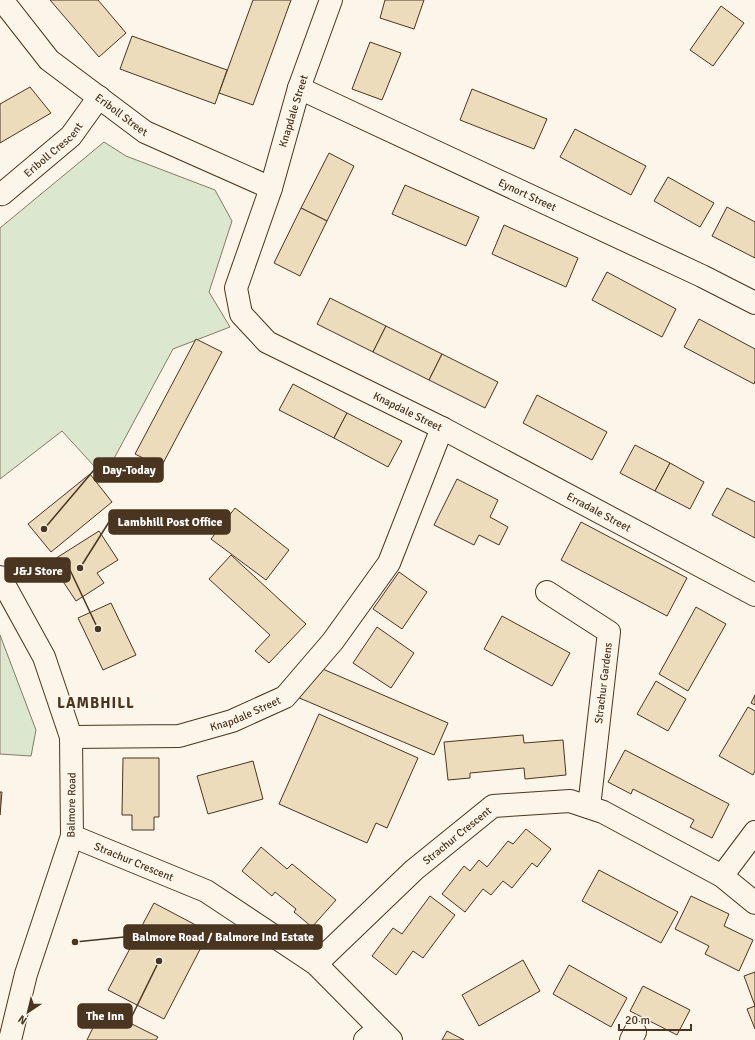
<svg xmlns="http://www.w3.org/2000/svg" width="755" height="1040" font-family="Signika,sans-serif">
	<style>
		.green { fill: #dce7d0; stroke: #887966 }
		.building { fill: #ecdcbc; stroke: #4a3520 }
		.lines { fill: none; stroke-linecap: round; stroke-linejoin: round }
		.minor-casing { stroke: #4a3520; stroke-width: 24 }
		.major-casing { stroke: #4a3520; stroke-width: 24 }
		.minor { stroke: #fbf6e9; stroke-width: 22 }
		.major { stroke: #fbf6e9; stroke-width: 22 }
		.labels { text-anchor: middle; stroke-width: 3; stroke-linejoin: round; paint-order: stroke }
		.street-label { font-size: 11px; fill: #4a3520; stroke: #fbf6e9 }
		.district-label { font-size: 15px; font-weight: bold; letter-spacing: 1px; fill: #4a3520; stroke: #fbf6e9 }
		.leader { fill: none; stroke: #4a3520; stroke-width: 1.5 }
		.callout-dot { fill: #4a3520; stroke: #fbf6e9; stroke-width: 1.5 }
		.callout { fill: #4a3520; stroke: #4a3520; stroke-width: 1.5 }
		.callout-label { font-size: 12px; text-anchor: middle; font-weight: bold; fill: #fff }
	</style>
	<rect width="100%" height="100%" fill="#fbf6e9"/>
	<g class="green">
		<polygon points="104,142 126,156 215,190 232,221 209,292 230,327 173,349 104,477 62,431 0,479 0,228"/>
		<polygon points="0,635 36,730 31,756 0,754"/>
	</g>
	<g class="building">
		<polygon points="50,0 98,0 126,33 99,57"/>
		<polygon points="253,0 291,0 253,105 219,93"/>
		<polygon points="385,0 424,0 414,29 380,18"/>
		<polygon points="721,6 744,23 713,66 690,50"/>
		<polygon points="132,36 227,70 215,104 120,69"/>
		<polygon points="370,42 401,53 382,100 352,89"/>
		<polygon points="30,87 51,113 0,143 0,104"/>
		<polygon points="472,89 547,119 534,149 460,120"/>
		<polygon points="575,129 646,166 631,195 560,157"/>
		<polygon points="329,153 354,166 327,221 301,208"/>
		<polygon points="668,177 714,203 700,227 654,201"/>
		<polygon points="405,185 479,217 466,246 392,214"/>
		<polygon points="727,207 755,222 755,258 712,236"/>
		<polygon points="301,208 327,221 300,276 274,263"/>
		<polygon points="504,225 578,258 566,287 492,254"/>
		<polygon points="607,272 676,309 662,337 592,300"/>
		<polygon points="330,298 386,326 373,352 317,324"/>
		<polygon points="699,319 755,349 755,381 754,384 684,347"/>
		<polygon points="386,326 442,354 429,380 373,352"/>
		<polygon points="196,339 222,352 161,467 135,454"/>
		<polygon points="442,354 498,382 485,408 429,380"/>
		<polygon points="293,384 347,413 334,438 279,410"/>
		<polygon points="537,395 607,432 592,460 523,423"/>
		<polygon points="347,413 402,441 388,467 334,438"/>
		<polygon points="635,445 670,463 655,491 620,473"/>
		<polygon points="670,463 704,482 690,509 655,491"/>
		<polygon points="90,474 112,502 51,552 28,524"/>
		<polygon points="457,479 498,500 490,517 508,527 499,545 479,535 474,545 434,525"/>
		<polygon points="727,488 755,502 755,538 712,515"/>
		<polygon points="235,508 289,550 266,580 211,539"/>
		<polygon points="581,522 687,578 667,616 561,560"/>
		<polygon points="99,531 118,560 97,573 104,583 76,601 50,562"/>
		<polygon points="231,555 306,624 269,663 255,651 270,635 209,579"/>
		<polygon points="399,572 427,592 402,629 373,609"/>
		<polygon points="111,603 136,655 103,670 78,618"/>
		<polygon points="696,607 726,624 688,691 659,674"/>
		<polygon points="502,616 570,653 552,686 484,649"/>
		<polygon points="377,627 414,653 391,688 353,663"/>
		<polygon points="318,667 448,723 434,755 297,697"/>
		<polygon points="656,681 686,699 668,731 637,714"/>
		<polygon points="755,695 755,705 751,703"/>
		<polygon points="748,707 755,711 755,771 753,775 719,756"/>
		<polygon points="319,714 418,758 387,828 376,823 367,843 279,804"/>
		<polygon points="523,735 524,743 563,740 566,775 525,779 524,768 470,773 470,778 448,780 444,742"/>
		<polygon points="625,750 729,804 712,838 690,827 694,820 633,789 631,794 608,782"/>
		<polygon points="123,758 159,758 159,817 154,817 154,830 132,830 132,815 122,815"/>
		<polygon points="253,761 263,799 208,814 197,776"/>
		<polygon points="0,792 2,792 0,815"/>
		<polygon points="526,829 551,849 537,867 532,863 512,888 503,881 491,895 483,889 465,912 442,894 464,866 470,871 479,860 487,867 508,841 513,844"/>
		<polygon points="261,847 287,869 292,864 336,900 312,927 294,912 296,909 275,892 272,896 242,871"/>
		<polygon points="599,870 678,912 661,943 582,901"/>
		<polygon points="430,896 455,915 423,958 413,951 396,975 372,956 393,928 402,934"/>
		<polygon points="691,896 729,914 724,926 753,940 739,971 705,954 709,946 675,929"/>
		<polygon points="154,903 209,932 164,1019 108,990"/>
		<polygon points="523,960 540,991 479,1026 462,995"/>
		<polygon points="569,965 627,998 611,1027 553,994"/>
		<polygon points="755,972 755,1006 744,976"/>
		<polygon points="643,986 690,1010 677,1035 630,1011"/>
		<polygon points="755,1006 755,1029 747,1009"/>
		<polygon points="102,1009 158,1037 156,1040 87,1040"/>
		<polygon points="447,1031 464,1040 442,1040"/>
	</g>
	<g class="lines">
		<defs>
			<g id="minor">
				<path id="s1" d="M2,0L49,60L145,132L271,188"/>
				<path id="s2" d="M331,0L299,88L271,188L236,288L241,314L267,342L442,428L755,595"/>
				<path id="s3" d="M299,88L702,276L755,303"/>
				<path id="s4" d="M0,193L2,194L71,136L99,97"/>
				<polyline points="547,592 609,632 589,807"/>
				<path id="s5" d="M71,737L179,736L232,721L285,697L333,641L389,563L442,428"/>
				<path id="s6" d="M72,836L206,891L316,964L391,1040"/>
				<polyline points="722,876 755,832"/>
				<path id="s7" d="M316,964L414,870L493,806L570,801L603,812L722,876L755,903"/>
				<polyline points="365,1040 379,1028"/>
				<polyline points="631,1040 635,1032"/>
			</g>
			<polyline id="major" points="0,577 44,657 71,737 72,836 26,974 10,1040"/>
		</defs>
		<use href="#minor" class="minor-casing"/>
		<use href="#major" class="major-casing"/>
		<use href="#minor" class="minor"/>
		<use href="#major" class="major"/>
	</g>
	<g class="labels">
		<g class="street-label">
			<text transform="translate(293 111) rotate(-73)" y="4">Knapdale Street</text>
			<text dy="4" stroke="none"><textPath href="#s1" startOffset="167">Eriboll Street</textPath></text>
			<text dy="4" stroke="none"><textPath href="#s4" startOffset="70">Eriboll Crescent</textPath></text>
			<text dy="4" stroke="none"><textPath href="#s3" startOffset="252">Eynort Street</textPath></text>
			<text dy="4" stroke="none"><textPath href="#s2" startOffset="525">Knapdale Street</textPath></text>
			<text dy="4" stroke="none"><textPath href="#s2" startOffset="741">Erradale Street</textPath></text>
			<text transform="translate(603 683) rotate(-83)" y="4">Strachur Gardens</text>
			<text dy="4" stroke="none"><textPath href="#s5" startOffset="178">Knapdale Street</textPath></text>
			<text transform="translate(71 805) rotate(-89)" y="4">Balmore Road</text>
			<text dy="4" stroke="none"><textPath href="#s7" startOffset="191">Strachur Crescent</textPath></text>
			<text dy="4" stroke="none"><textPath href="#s6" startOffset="67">Strachur Crescent</textPath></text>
		</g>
		<g class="district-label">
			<text x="96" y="708">LAMBHILL</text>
		</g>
	</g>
	<path class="leader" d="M44 529L94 470M80 568L109 522M98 629L70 570M75 942L124 937M159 961L132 1016"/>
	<g class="callout-dot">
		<circle cx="44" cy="529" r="4"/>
		<circle cx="80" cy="568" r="4"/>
		<circle cx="98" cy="629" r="4"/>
		<circle cx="75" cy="942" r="4"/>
		<circle cx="159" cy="961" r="4"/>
	</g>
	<g class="callout">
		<rect x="94" y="458" width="69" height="24" rx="4"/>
		<rect x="109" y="510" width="121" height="24" rx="4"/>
		<rect x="5" y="558" width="65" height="24" rx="4"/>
		<rect x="124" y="925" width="198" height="24" rx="4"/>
		<rect x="78" y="1004" width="54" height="24" rx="4"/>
	</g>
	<g class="callout-label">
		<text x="129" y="474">Day-Today</text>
		<text x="170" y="526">Lambhill Post Office</text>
		<text x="38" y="575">J&amp;J Store</text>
		<text x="223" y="941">Balmore Road / Balmore Ind Estate</text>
		<text x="105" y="1020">The Inn</text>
	</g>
	<g transform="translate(28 1012) rotate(215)" stroke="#fbf6e9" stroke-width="3" paint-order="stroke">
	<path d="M0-3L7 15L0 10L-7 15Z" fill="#4a3520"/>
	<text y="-6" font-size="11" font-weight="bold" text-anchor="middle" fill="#4a3520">N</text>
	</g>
	<path d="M619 1024v6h72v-6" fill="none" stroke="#4a3520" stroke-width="2"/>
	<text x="625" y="1024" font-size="12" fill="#4a3520" stroke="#fbf6e9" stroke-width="3" paint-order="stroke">20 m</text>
</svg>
